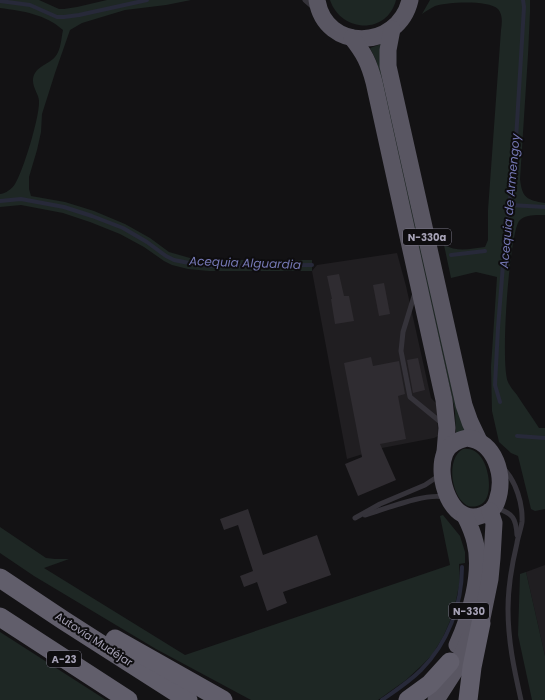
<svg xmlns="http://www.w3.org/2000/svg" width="545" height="700" font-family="Poppins,sans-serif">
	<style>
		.built { fill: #201e21 }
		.green { fill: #1e2724 }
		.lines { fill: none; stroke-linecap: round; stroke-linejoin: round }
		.stream { stroke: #272939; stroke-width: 4 }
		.building { fill: #2f2c31 }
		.service { stroke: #35333a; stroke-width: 5 }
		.trunk { stroke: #595662; stroke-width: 17 }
		.motorway { stroke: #615e6b; stroke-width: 19 }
		.labels { text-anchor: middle; stroke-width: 4; stroke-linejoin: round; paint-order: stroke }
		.shield { fill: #0e0d0f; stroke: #787584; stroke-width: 1 }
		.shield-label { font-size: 10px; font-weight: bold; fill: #a6a2b6 }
		.street-label { font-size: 11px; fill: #a6a2b6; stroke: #0e0d0f }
		.water-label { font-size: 12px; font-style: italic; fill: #7578b5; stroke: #0e0d0f }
	</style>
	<rect width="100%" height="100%" fill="#131214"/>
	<g class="built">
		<polygon points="397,253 406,286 431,398 437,404 438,436 434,438 382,448 347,459 312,271 317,265"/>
		<polygon points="545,565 545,656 526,572"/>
	</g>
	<g class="green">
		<path d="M0,0H39L59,9H64L77,7L107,0H191L166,5L125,10L82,23L70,30L55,73L42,114L41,132L37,150L29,177V189L31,196L65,202L94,211L125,224L150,238L169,252L190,258L210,260H312V271H209L188,269L172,265L164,261L144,247L120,234L90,222L63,213L21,205L0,207V194C5,194 13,188 15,184C23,172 40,116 39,101C39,95 33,88 33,81C33,67 48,65 55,57C61,50 61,39 63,30C45,14 23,11 0,8Z"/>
		<path d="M330,0H396C387,35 341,33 330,0Z"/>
		<path d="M430,0H530V12L528,55L520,179C522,198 527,200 545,203V215C537,215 525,214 519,221C509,236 500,365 508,382C510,387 514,391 517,395C524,406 532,417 539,428H545V509L535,511L531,509L518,456L511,453L499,442L492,411L491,367L497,277L476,272L451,278L444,245C457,252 470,249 485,247L488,240V210L501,30C502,23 503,15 498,9C488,0 449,2 435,6C431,8 426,11 422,14Z"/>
		<polygon points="381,44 468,433 456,435 455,411 380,74 376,60 370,48"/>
		<path d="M463,449C478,447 486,462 488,475C490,486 490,503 477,506C473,507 468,507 465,504C451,494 446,458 463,449Z"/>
		<polygon points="443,515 460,536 465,552 465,563 459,564 460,581 455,605 450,621 443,637 432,655 420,667 406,680 378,700 251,700 156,649 34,576 0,553 0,527 46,558 55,559 69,559 44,568 185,655 450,565 440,516"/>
		<polygon points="526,572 545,656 545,700 532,700 518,635 520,574"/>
		<polygon points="0,632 106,700 0,700"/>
	</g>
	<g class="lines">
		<g class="stream">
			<polyline points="0,1 30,5 57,17 64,17 79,15 147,0"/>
			<polyline points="0,201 21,199 64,207 92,216 123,228 147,242 166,256 174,260 189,263 210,266 312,265"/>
			<polyline points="510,205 545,207"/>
			<polyline points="451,255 485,251"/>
			<polyline points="500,402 495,385 498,328 504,252 515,156 524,7 523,0"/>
			<polyline points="517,436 545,438"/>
			<path d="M382,700C395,691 409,682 421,670C448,643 462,605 462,567"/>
		</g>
	</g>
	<g class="building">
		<polygon points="339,274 344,296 349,296 354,321 335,324 331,299 332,299 327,276"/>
		<polygon points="384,283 390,314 379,316 373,285"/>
		<polygon points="371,357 373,366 399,361 405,394 398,396 406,439 380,444 396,480 358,496 345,464 362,457 344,363"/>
		<polygon points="418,358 425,390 413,393 407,360"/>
		<polygon points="248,509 263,555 317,535 331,575 283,592 287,603 267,611 257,582 244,587 240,576 253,571 238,525 224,530 220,519"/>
	</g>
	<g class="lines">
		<g class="service">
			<polyline points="305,0 313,7"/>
			<polyline points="415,293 403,332 401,351 410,397 443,424"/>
			<path d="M503,468C516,481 523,504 522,522C521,529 518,536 517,543C512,564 508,587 508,609C508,641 514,669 521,700"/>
			<path d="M497,508C513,514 516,518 517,535"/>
			<path d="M365,515C386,509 424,493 444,497"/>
			<polyline points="355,518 380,504 425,485 440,475"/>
		</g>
		<g class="trunk">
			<path d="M317,0C325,52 398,51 410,0"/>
			<polyline points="392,29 388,50 388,66 464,405 470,422 479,441"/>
			<path d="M352,38C364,53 369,63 374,82L444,400L447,428L445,452"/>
			<path d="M467,438C495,441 506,476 497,501C495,507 490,513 483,515C451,528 435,476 445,453C449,444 458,440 467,438Z"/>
			<path d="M457,645C470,617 483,572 475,542C473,533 469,524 465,516"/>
			<polyline points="436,700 456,669 469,639 481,623 490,579 492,558 494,523 490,511"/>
		</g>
		<g class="motorway">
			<polyline points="0,578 63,620 188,700"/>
			<polyline points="0,617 128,700"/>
			<polyline points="115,639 223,700"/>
			<polyline points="408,700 430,684 450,662"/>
			<polyline points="468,700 472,667 481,623"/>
		</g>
	</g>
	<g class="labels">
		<g class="shield">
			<rect x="403" y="229" width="48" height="16" rx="3"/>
			<rect x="449" y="603" width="40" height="16" rx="3"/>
			<rect x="47" y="651" width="34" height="16" rx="3"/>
		</g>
		<g class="shield-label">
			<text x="427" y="241">N-330a</text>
			<text x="469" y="615">N-330</text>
			<text x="64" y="663">A-23</text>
		</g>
		<g class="street-label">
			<text transform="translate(94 639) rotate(33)" y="4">Autovía Mudéjar</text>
		</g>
		<g class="water-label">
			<text transform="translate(510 201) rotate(-85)" y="4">Acequia de Armengoy</text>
			<text transform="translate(245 263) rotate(2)" y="4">Acequia Alguardia</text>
		</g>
	</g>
</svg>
